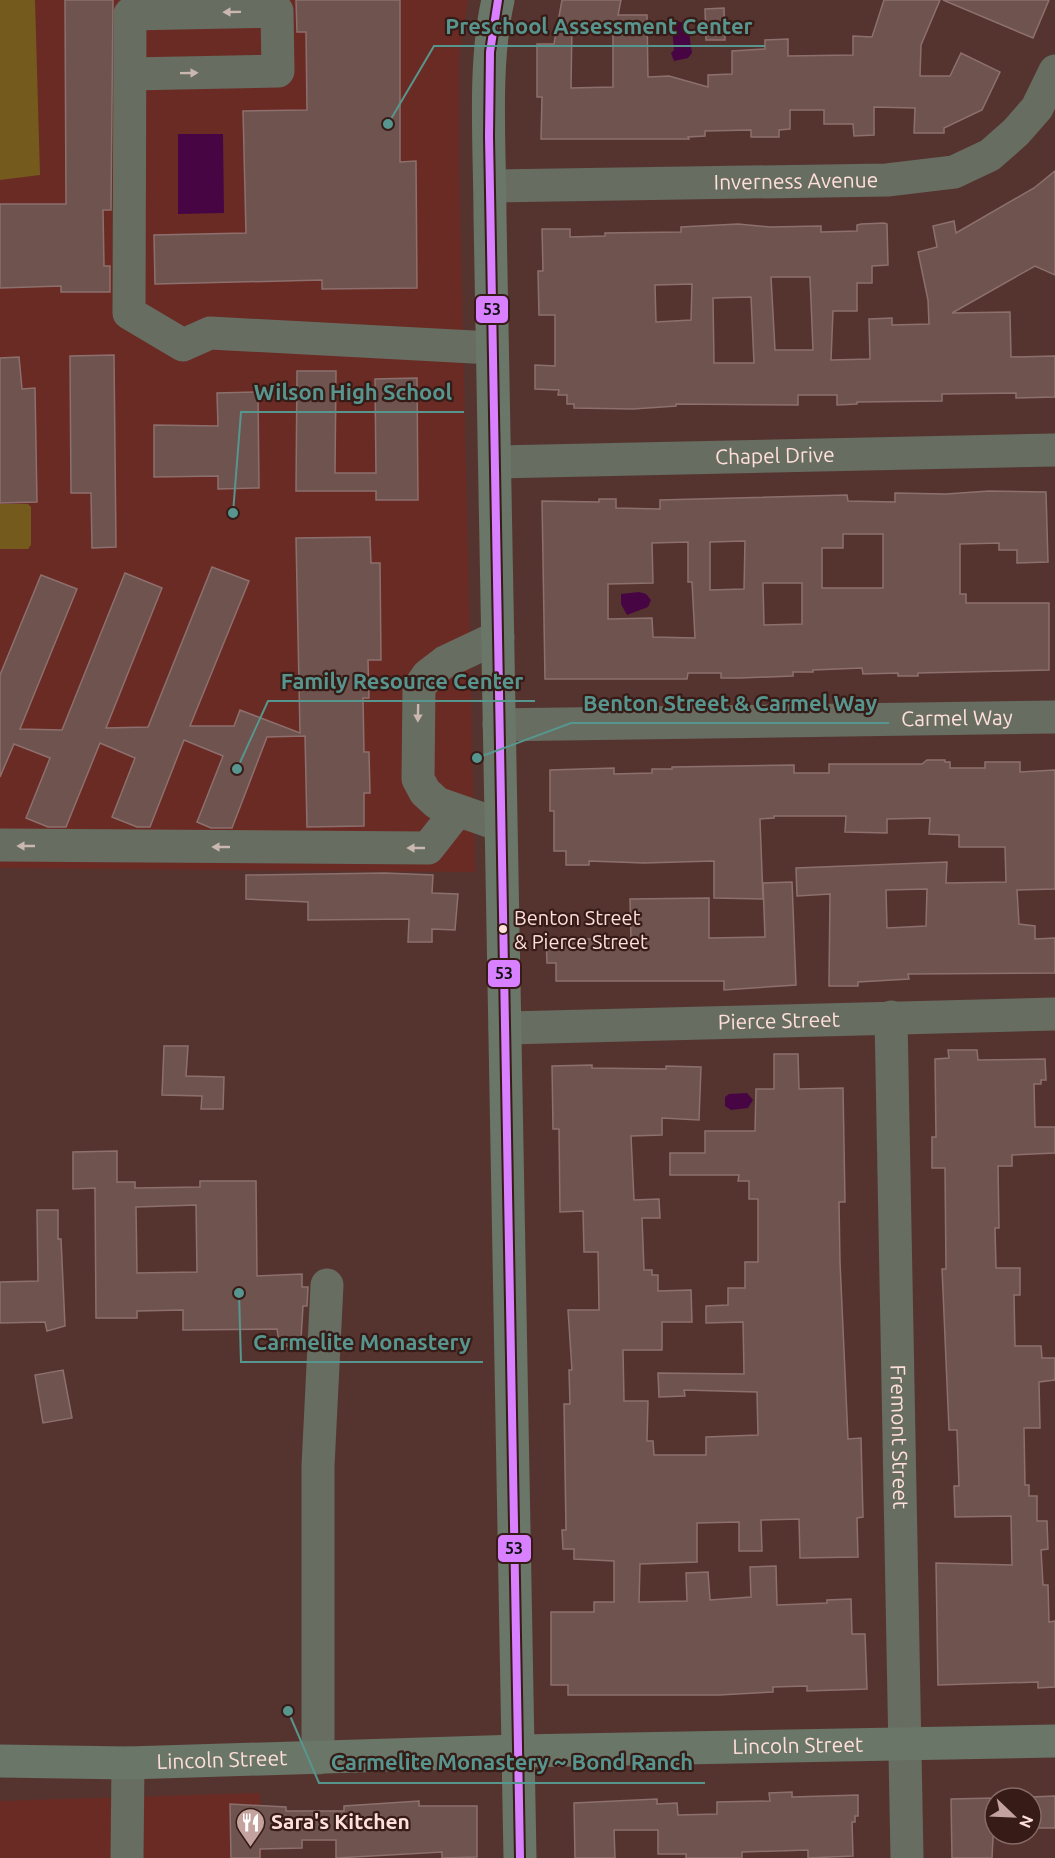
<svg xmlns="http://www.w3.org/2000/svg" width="1055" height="1858" font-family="Ubuntu,sans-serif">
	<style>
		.built { fill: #6b2b25 }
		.green { fill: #745a1c }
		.water { fill: #470643 }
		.building { fill: #6e534f; stroke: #8d706d; stroke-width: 1.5; fill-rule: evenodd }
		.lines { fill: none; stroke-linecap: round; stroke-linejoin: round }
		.minor { stroke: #676d61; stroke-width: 33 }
		.major { stroke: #6a7667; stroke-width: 33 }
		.bus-1-casing { stroke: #371b17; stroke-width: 12 }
		.bus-1 { stroke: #d880ff; stroke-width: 8 }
		.oneway { fill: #cab7b0 }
		.bus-dot { fill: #ffdfda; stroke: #371b17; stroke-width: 2 }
		.labels { text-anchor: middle; stroke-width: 4.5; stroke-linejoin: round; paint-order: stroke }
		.bus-label { font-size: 20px; fill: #ffdfda; stroke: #371b17; text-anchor: start }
		.street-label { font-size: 21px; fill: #ffdfda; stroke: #371b17 }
		.poi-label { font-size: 21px; font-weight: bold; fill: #ffdfda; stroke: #371b17; text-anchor: start }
		.leader { fill: none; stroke: #57968e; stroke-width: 2 }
		.callout-dot { fill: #57968e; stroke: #371b17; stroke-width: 2 }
		.callout-label { font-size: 22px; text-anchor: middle; font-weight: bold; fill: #57968e; stroke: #371b17; stroke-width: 4.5; stroke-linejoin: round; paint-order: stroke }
		.line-badge { stroke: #371b17; stroke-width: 2 }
		.pale-badge-label { font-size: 16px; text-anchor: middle; font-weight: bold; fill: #111 }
	</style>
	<rect width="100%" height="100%" fill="#553430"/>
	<g class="built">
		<polygon points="0,0 468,0 459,56 459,158 475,872 0,868"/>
		<polygon points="260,1793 262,1858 0,1858 0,1801"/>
	</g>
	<g class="green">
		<polygon points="0,0 35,0 40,175 0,180"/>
		<polygon points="0,504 28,504 31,507 31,545 28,549 0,549"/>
	</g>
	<g class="water">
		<polygon points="678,21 685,24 689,33 692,53 688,58 674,61 671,53 674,50 672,26"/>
		<polygon points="178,134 223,134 224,213 178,214"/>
		<polygon points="639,592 646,594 651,600 648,607 627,615 621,604 621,594"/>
		<polygon points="747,1093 753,1100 748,1108 731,1110 725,1106 725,1097 729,1094"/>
	</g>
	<g class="building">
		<polygon points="65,0 113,0 111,210 103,210 104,266 110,266 110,292 61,292 61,286 0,288 0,204 66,204"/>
		<polygon points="296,0 400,0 400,162 416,161 417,288 322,289 322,280 155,284 154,235 246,233 243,111 307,110 306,32 297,32"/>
		<path d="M562,0H621L618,15H647L648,77L669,76L708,87V75L732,74V51L765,49V40L788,39V56L853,55V36L872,37L884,0H940L921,45L920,76H950L961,53L1000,72L982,110L944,128V133H914L915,108L874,107V135L854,136L853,124H824V110H790V129L779,130V137H751V130L705,131V136L688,137L689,139H541L542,97H537V44H554ZM572,25L613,33V87L571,88Z"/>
		<polygon points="943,0 1049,0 1033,38"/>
		<polygon points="724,8 725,40 706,40 705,9"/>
		<path d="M1055,171V275L1035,266L952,313L1010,312L1011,357L1055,356V397L1016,398V393L942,394V401L857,402V404L837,405V395H798V405L676,404V406L633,409L574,408V404H567V395H558L559,390L535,389V365L555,366V315H539L538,271H543L542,229H570V237L605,236V233L681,232V227L738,224L770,227L821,226V232L857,231V225L861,224L884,223L887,224L888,265L872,266V283H857V311H833L831,360L870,359L869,319L892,318V325L929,324L928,300L918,252L937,247L933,226L954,221L956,233L1034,188ZM771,277H810L813,350H775ZM692,284L691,320L656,322L655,285ZM751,297L754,363H714L713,298Z"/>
		<polygon points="114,355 116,547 92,548 91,493 71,493 70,356"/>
		<polygon points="19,357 22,389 35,388 37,502 0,503 0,358"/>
		<polygon points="297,371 336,371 335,473 376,473 375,379 417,378 418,500 376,500 376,491 296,491"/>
		<polygon points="258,392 259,488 218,489 218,476 154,477 154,425 218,426 217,393"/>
		<path d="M989,491L1046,492L1048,562L1017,563V550H999V543L960,544V594H966V603H1049V670L918,673V676H898V673L863,674L862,668L813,670V672H793V676L740,678H721V673H688L687,679H545L542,501L599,502V499H616V508L660,509V500L847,495L848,501L895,502V493L946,494ZM843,534H883V588H822V548H843ZM745,541L744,589L710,590V542ZM688,542V582H692L695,638L653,637L652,618L608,619V584L653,583L652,543ZM763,583H802V624L764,625Z"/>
		<polygon points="370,537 371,563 380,563 381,660 368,660 369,698 363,698 364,752 369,752 370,793 364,793 364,826 307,827 305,736 267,737 232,828 211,828 197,822 223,756 184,740 150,827 137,827 112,817 135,758 100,743 66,827 48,827 26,818 50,758 14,744 0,777 0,675 41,575 77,589 20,729 62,730 125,573 162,588 106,728 148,727 212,567 249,581 190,726 234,726 240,710 300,733 296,538"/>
		<path d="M927,760H945V762H950V768H985V762H1020V772L1055,770V889L1017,890L1019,924L1035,926V939L1055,938V973L908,974L909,979L858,982V986H829L830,894L797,896L796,868L947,862L946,883L1006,882L1005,847H959V835L929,834L930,818L887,819V833L845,832L846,816H774V818L760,819L763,899L714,898V861L644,863L589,861V865H566V851H554V811H550V770L614,768V774L652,773V769H672V767L794,765V773H829V764H922ZM927,889L926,926L887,928L886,890Z"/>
		<polygon points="385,873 433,875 432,893 458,894 455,930 432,929 432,942 408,942 409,919 308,920 308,902 246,899 246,875"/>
		<polygon points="792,882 796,985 724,990 724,981 556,981 556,963 547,963 546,939 631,939 630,899 709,898 709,938 765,937 763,883"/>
		<polygon points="164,1046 188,1046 186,1076 224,1077 223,1109 201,1109 202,1096 162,1095"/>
		<polygon points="948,1050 977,1050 978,1060 1045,1059 1046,1080 1041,1080 1041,1084 1034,1084 1035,1127 1055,1127 1055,1153 1012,1155 1012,1166 998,1166 999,1228 995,1228 996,1268 1020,1268 1020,1295 1014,1295 1015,1346 1041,1346 1042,1358 1055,1358 1055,1380 1039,1382 1040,1428 1024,1428 1025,1485 1029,1485 1029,1496 1037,1496 1037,1521 1047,1521 1048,1549 1041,1550 1043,1585 1048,1585 1049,1622 1055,1621 1055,1687 1038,1688 1038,1682 938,1685 936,1563 1012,1565 1011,1516 955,1517 954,1486 959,1486 957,1430 949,1430 943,1291 942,1269 946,1269 945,1168 932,1168 932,1137 936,1137 935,1059 949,1058"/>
		<polygon points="774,1054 798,1054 799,1089 843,1088 845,1202 839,1202 840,1262 848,1439 861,1438 863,1517 857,1518 858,1557 800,1558 799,1519 761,1520 762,1551 739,1551 739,1522 697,1523 697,1562 640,1564 639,1602 687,1601 686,1573 708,1572 710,1600 751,1597 750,1567 776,1566 777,1605 827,1603 827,1600 851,1599 852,1634 865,1634 867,1689 807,1691 807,1686 773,1687 773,1692 719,1695 568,1695 568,1685 551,1685 551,1612 594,1612 594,1602 614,1602 614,1561 574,1559 574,1549 563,1549 562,1530 566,1530 564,1404 570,1404 569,1370 572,1370 568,1310 599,1310 598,1252 584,1252 583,1211 560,1212 559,1129 553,1129 552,1066 592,1065 592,1068 666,1069 666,1066 701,1067 699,1120 662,1118 662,1135 631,1136 634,1200 659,1199 660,1218 642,1218 644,1270 652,1270 652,1275 658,1275 658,1291 691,1290 692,1322 662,1322 662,1350 623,1350 624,1401 648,1401 647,1441 653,1441 654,1455 706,1455 706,1437 758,1435 757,1392 684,1390 685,1396 659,1397 658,1373 744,1374 743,1322 706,1323 706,1306 728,1305 728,1288 745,1288 745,1262 758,1262 758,1199 749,1199 749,1181 738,1181 739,1175 670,1175 670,1153 705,1153 705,1131 755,1131 756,1089 774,1089"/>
		<path d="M117,1151V1182H135V1188L200,1187V1181H256L257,1276L302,1274V1287H308L307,1306H303L301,1339L295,1346H285L279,1342L277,1329L183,1330V1310L137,1311V1318H96L95,1188L73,1189V1152ZM196,1205L197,1272L137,1273L136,1207Z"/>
		<polygon points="37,1210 58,1210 58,1239 61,1239 65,1326 47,1331 45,1322 0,1323 0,1282 38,1281"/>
		<polygon points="63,1370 72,1418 43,1423 35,1375"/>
		<polygon points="792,1792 792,1797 858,1795 858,1816 855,1816 855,1822 852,1822 853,1856 808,1858 808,1850 742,1852 742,1858 686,1858 686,1854 658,1854 658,1830 614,1830 615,1858 575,1858 574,1803 657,1799 657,1804 677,1803 678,1815 717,1814 717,1802 770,1801 769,1793"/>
		<polygon points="1055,1796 1055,1828 1031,1828 1031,1797"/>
		<polygon points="995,1798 992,1858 952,1858 951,1799"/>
		<polygon points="419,1801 419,1806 477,1806 477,1857 442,1858 442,1852 336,1858 336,1840 302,1840 302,1848 260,1849 260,1858 231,1858 230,1804 286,1807 286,1811 344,1811 344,1806"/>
	</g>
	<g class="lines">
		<g class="minor">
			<polyline points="130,74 278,71 277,11 130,14 129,313 183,345 210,333 492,348"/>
			<path id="s1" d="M490,186L887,180L954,172L990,155L1016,132L1037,108L1055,71"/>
			<path id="s2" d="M495,462L1055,450"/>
			<polyline points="498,637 445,662 428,675 419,688 418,779 425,792 437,803 500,825"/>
			<path id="s3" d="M499,725L1055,717"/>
			<polyline points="0,845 428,848 457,811"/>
			<path id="s4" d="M891,1017L907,1858"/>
			<path id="s5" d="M505,1028L1055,1014"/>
			<polyline points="318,1758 318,1466 327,1285"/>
			<polyline points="127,1858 128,1763"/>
		</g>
		<g class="major">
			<path d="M498,0C483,65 490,149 490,217L520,1858"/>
			<path id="s6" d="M0,1761L128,1763L519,1751L1055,1741"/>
		</g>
		<defs>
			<polyline id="bus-1" points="498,0 490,52 489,136 520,1858"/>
		</defs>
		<use href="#bus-1" class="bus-1-casing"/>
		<use href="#bus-1" class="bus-1"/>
	</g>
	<defs><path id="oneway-solid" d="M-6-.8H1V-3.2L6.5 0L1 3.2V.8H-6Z" transform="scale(1.5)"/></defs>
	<g class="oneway">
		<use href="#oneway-solid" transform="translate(232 12) rotate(179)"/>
		<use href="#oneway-solid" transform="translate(189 73) rotate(-1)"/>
		<use href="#oneway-solid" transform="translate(418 713) rotate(91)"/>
		<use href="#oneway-solid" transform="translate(26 846) rotate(-180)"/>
		<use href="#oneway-solid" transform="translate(221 847) rotate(-180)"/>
		<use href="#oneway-solid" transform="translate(416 848) rotate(-180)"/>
	</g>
	<defs>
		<symbol id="restaurant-pin" viewBox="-11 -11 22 30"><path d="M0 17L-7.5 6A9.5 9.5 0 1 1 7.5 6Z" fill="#c4a39e" stroke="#371b17"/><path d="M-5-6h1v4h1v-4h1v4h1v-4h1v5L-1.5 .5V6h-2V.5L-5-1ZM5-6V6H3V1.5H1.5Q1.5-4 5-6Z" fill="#fff"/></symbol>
	</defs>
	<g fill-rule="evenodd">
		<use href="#restaurant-pin" x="234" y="1806" width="33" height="45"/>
	</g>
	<circle class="bus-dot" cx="503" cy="929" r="5"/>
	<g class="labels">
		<g class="bus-label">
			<text x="514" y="925">Benton Street<tspan x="514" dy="24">&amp; Pierce Street</tspan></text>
		</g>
		<g class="street-label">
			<text dy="7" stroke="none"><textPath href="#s1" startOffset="306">Inverness Avenue</textPath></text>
			<text dy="7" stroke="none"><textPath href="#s2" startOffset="280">Chapel Drive</textPath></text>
			<text dy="7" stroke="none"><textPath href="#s3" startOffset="458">Carmel Way</textPath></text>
			<text dy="7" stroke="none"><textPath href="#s5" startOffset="274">Pierce Street</textPath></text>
			<text dy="7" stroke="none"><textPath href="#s4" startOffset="420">Fremont Street</textPath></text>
			<text dy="7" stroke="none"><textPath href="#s6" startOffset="798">Lincoln Street</textPath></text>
			<text dy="7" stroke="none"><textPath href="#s6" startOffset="222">Lincoln Street</textPath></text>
		</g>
		<g class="poi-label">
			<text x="271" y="1829">Sara's Kitchen</text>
		</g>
	</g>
	<path class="leader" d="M388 124L434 46H765M233 513L241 412H464M237 769L268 701H535M477 758L571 723H889M239 1293L241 1362H483M288 1711L319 1783H705"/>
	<g class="callout-dot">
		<circle cx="388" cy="124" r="6"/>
		<circle cx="233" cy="513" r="6"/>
		<circle cx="237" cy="769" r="6"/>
		<circle cx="477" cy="758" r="6"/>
		<circle cx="239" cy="1293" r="6"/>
		<circle cx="288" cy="1711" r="6"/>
	</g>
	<g class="callout-label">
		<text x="599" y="34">Preschool Assessment Center</text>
		<text x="353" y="400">Wilson High School</text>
		<text x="402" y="689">Family Resource Center</text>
		<text x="730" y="711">Benton Street &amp; Carmel Way</text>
		<text x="362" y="1350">Carmelite Monastery</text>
		<text x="512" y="1770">Carmelite Monastery ~ Bond Ranch</text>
	</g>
	<g class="line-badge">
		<rect x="475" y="295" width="34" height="29" rx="6" fill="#d880ff"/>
		<rect x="487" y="959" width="34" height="29" rx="6" fill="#d880ff"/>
		<rect x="497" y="1534" width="35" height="29" rx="6" fill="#d880ff"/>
	</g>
	<g class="pale-badge-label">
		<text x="492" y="315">53</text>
		<text x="504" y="979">53</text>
		<text x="514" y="1554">53</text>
	</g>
	<g transform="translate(1013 1816) rotate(113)"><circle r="28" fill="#371b17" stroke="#876965" stroke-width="1.5"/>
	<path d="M0-4.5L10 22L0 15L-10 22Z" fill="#c4a39e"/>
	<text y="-9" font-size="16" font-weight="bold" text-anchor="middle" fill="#ffdfda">N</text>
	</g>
</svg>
